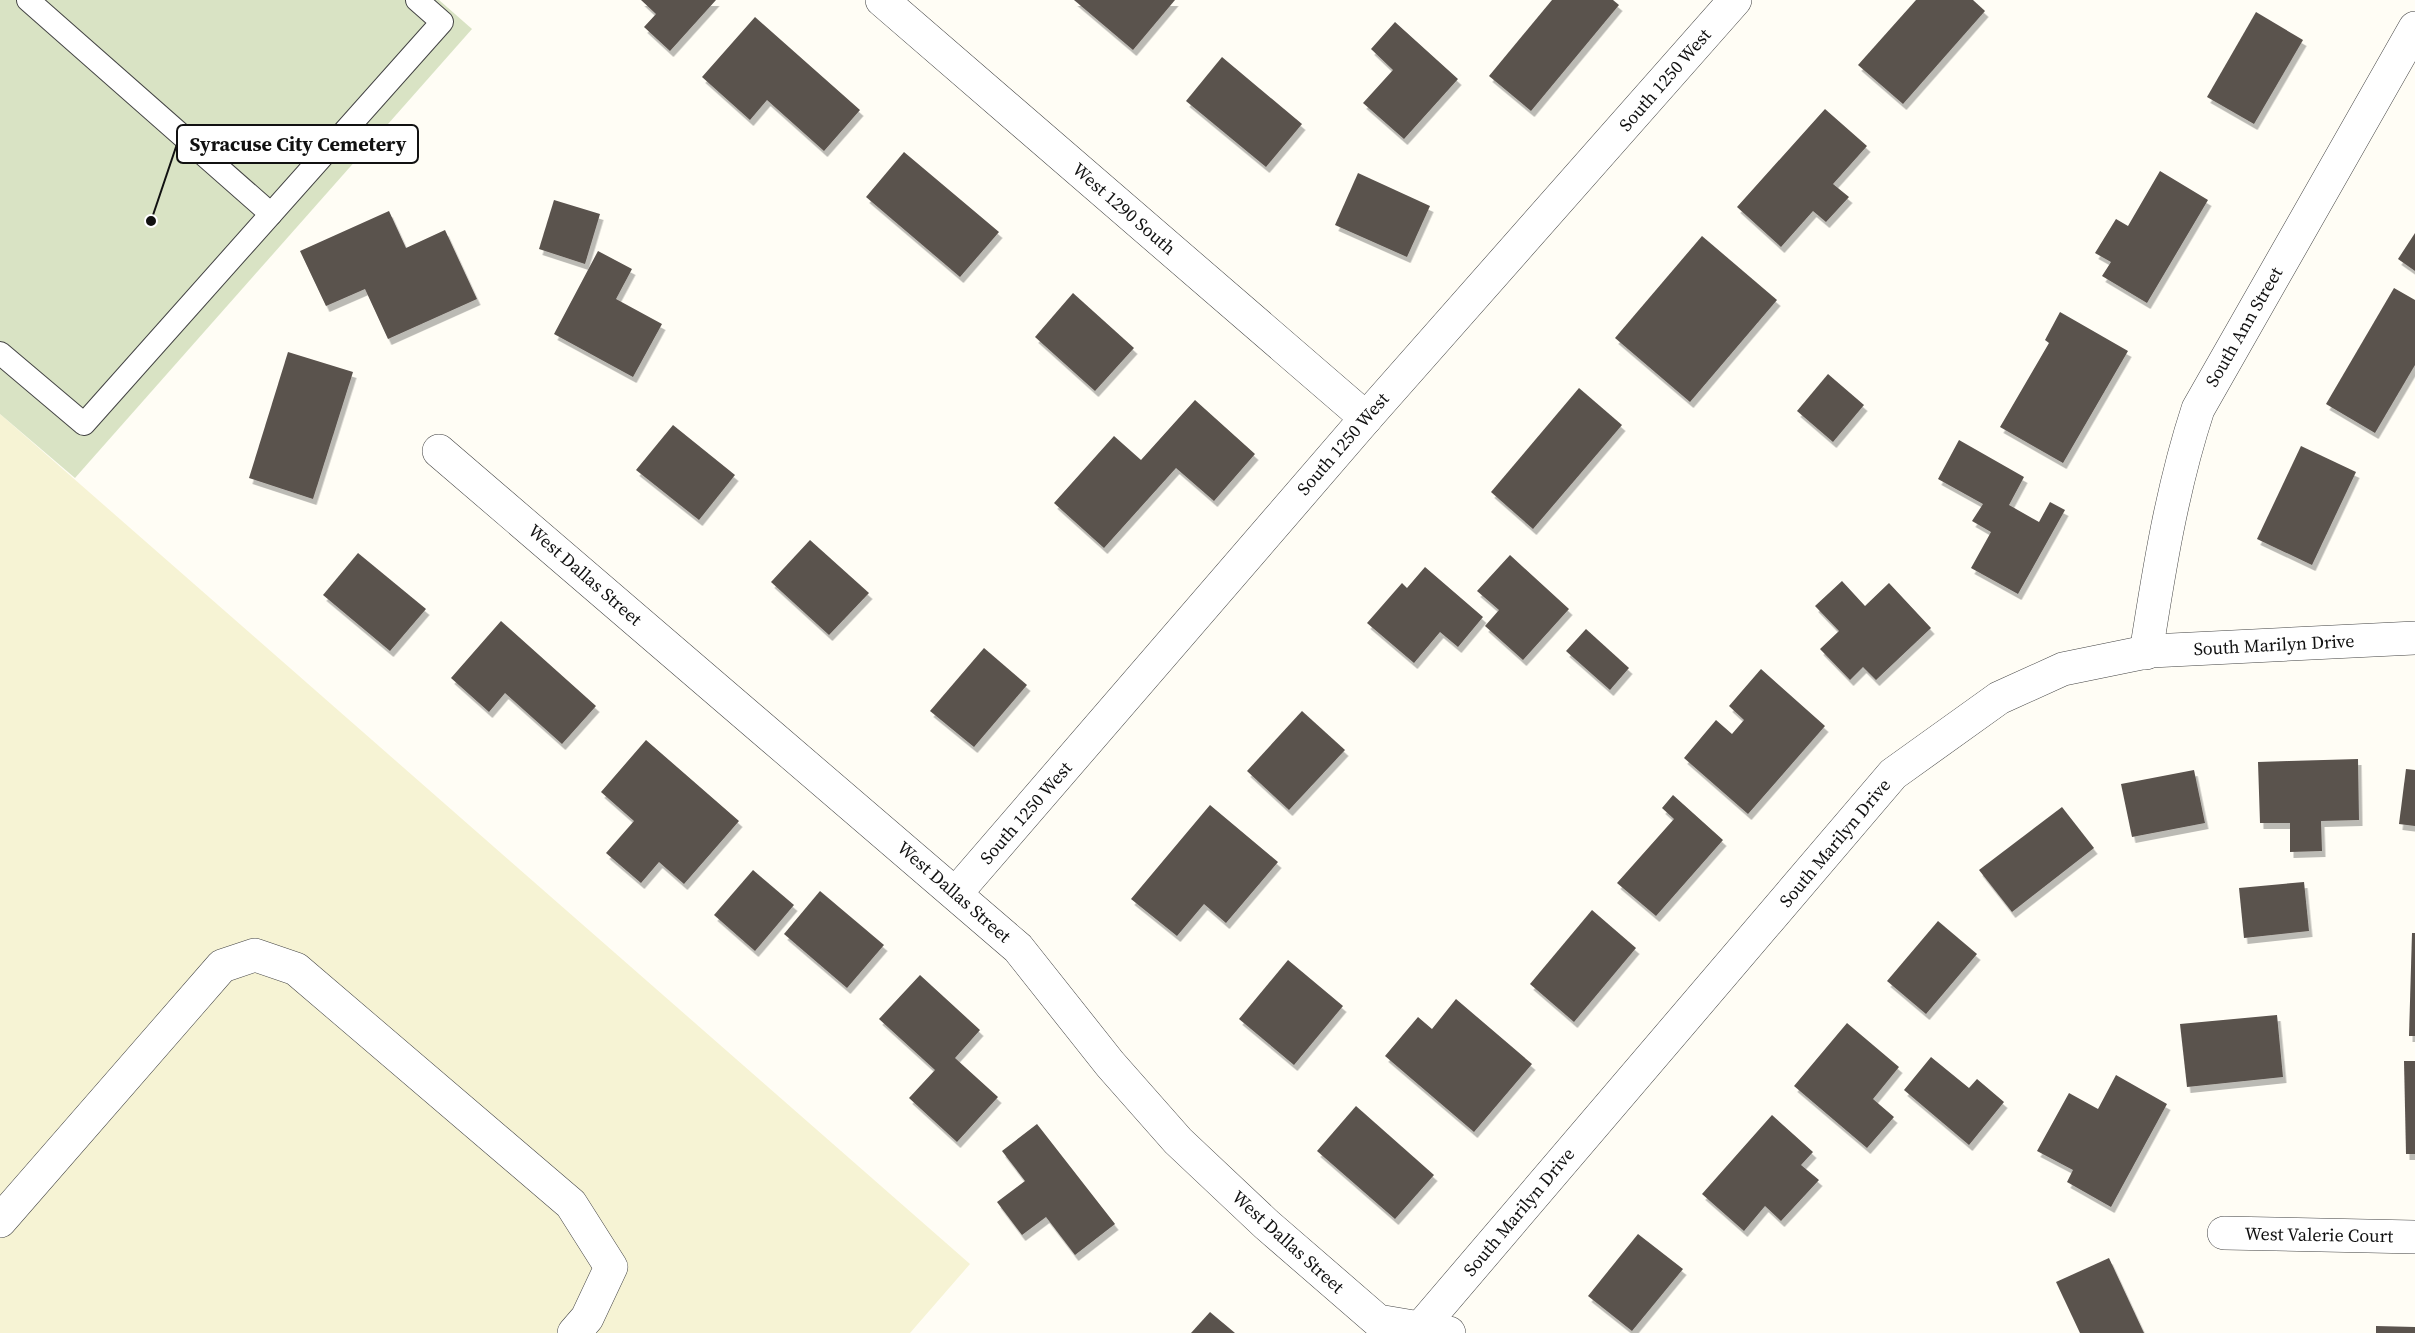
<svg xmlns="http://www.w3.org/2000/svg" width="2415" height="1333" font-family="'Source Serif 4',serif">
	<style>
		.farmland { fill: #f6f3d4 }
		.cemetery { fill: #d9e3c4 }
		.building { fill: #5a524d; filter: url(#shadow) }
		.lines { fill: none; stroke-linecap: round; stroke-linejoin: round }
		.service-casing { stroke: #444; stroke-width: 24 }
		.minor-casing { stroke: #444; stroke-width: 34 }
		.service { stroke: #fff; stroke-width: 22 }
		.minor { stroke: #fff; stroke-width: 33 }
		.labels { text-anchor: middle; stroke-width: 6; stroke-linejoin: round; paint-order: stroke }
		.street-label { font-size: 18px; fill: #111; stroke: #fff }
		.leader { fill: none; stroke: #111; stroke-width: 2 }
		.callout-dot { fill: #111; stroke: #fff; stroke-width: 2 }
		.callout { fill: #fff; stroke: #111; stroke-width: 2 }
		.callout-label { font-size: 20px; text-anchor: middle; font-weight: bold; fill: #111 }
	</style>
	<defs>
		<filter id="shadow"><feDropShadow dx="3.5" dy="6" stdDeviation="0" flood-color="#0004"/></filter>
	</defs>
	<rect width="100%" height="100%" fill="#fffdf5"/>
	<polygon class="farmland" points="0,414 970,1264 910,1333 0,1333"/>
	<polygon class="cemetery" points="0,0 439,0 472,29 75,478 0,414"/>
	<g class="building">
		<polygon points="641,0 716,0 670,51 644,27 656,14"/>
		<polygon points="1074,0 1175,0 1133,50"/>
		<polygon points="1552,0 1613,0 1619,5 1531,111 1489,76"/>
		<polygon points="1916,0 1973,0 1985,11 1903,104 1858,65"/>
		<polygon points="2256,12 2303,40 2254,124 2207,97"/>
		<polygon points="755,17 860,110 824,151 767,100 750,120 702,77"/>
		<polygon points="1395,22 1458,79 1404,139 1363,103 1393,70 1371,49"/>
		<polygon points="1222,57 1302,124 1266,167 1186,101"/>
		<polygon points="1825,109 1867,146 1833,184 1849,197 1826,222 1813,211 1781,247 1737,207"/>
		<polygon points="904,152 999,232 960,277 866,197"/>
		<polygon points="2160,171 2208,200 2147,303 2102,276 2111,262 2095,253 2116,219 2128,226"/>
		<polygon points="1358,173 1430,206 1407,257 1335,225"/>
		<polygon points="554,200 600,214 585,264 539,249"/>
		<polygon points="389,211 406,248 445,230 477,299 388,339 365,289 326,306 300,251"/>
		<polygon points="2415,233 2415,271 2398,259"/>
		<polygon points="1702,236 1777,300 1690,402 1615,338"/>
		<polygon points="598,251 632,269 616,299 662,324 633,377 554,334"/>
		<polygon points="2394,288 2415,300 2415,365 2375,433 2326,404"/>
		<polygon points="1073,293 1134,348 1095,391 1035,337"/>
		<polygon points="2060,312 2128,351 2063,463 2000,427 2049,343 2045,340"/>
		<polygon points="288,352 353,372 313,499 249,478"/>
		<polygon points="1828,374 1864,405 1833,442 1797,411"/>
		<polygon points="1579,388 1622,425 1533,529 1491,492"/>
		<polygon points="1195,400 1255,454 1214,501 1176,468 1104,548 1054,503 1114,436 1141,460"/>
		<polygon points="673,425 735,475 699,520 636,470"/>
		<polygon points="1959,440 2024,477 2009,505 2039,522 2050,502 2065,510 2018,594 1971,568 1991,532 1972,521 1983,504 1938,479"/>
		<polygon points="2301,446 2356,472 2312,565 2257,539"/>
		<polygon points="810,540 869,593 829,635 771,582"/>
		<polygon points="358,553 426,609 390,651 323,595"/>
		<polygon points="1510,555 1569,609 1523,660 1485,626 1499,610 1477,591"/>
		<polygon points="1425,567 1483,617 1458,647 1440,632 1414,663 1367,623 1402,583 1407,588"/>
		<polygon points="1842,581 1865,606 1889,583 1931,628 1876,680 1863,667 1850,680 1820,649 1839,631 1815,606"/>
		<polygon points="501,621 596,706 562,744 505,693 489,712 451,678"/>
		<polygon points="1586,629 1629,668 1610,690 1566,651"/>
		<polygon points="984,648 1027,685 974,747 930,711"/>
		<polygon points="1761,669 1825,726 1748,814 1684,758 1716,720 1732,734 1744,720 1729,706"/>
		<polygon points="1302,711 1345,750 1289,810 1247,771"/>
		<polygon points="646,740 739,821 684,884 659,862 641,883 606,853 634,821 601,792"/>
		<polygon points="2358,759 2359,820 2321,821 2322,851 2290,852 2290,823 2260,823 2258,762"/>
		<polygon points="2406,769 2415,770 2415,826 2399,824"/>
		<polygon points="2194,770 2205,823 2132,837 2121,784"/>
		<polygon points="1673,795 1723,840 1656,916 1617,883 1674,819 1662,808"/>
		<polygon points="1210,805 1278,862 1226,923 1204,904 1177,936 1131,899"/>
		<polygon points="2062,807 2094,848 2012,912 1979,870"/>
		<polygon points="753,870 794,905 755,951 714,915"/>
		<polygon points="2304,882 2309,931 2244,938 2239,888"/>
		<polygon points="820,891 884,945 847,988 784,934"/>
		<polygon points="1592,910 1636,948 1574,1022 1530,984"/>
		<polygon points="1938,921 1977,954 1926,1014 1887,981"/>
		<polygon points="2412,933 2415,933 2415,1036 2409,1036"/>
		<polygon points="1288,960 1343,1006 1294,1065 1239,1019"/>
		<polygon points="920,975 980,1030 955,1058 998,1097 957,1142 909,1098 935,1070 879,1019"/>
		<polygon points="1456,999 1532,1064 1474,1132 1385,1056 1418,1017 1432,1029"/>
		<polygon points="2277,1015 2283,1077 2187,1087 2180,1024"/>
		<polygon points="1847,1023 1899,1067 1873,1099 1894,1117 1867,1148 1794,1086"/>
		<polygon points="1931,1057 1969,1088 1977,1079 2004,1102 1969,1145 1904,1090"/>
		<polygon points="2404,1061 2415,1061 2415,1154 2406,1154"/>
		<polygon points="2116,1075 2167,1104 2111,1207 2067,1182 2073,1170 2037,1151 2069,1093 2098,1109"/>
		<polygon points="1356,1106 1434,1175 1395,1219 1317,1151"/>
		<polygon points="1772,1115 1813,1152 1801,1165 1819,1180 1781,1221 1765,1206 1744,1231 1702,1194"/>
		<polygon points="1037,1124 1115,1224 1075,1255 1046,1217 1022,1235 997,1202 1025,1181 1002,1151"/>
		<polygon points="1638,1234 1683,1269 1632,1331 1588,1296"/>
		<polygon points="2109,1258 2144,1333 2080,1333 2056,1282"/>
		<polygon points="1210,1312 1235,1333 1191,1333"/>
		<polygon points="2376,1326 2415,1327 2415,1333 2376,1333"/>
	</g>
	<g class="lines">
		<defs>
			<g id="service">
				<polyline points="28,0 271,214"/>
				<polyline points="0,353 84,424 442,22 417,0"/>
			</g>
			<g id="minor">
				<polyline points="882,0 1366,418"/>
				<polyline points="439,451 1018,948 1110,1064 1178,1141 1266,1224 1378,1321 1449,1333"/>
				<path d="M2146,653C2159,570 2172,488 2198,409L2415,28"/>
				<polyline points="956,893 1366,418 1735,0"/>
				<polyline points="0,1221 222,966 255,955 296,969 571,1204 611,1267 587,1318 574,1333"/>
				<polyline points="2224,1233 2415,1237"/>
				<polyline points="1416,1333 1893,774 1999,698 2063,669 2151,651 2415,638"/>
			</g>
		</defs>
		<use href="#service" class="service-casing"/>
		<use href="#minor" class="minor-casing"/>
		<use href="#service" class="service"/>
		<use href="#minor" class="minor"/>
	</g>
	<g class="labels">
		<g class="street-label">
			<text transform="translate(1665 80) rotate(-49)" y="6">South 1250 West</text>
			<text transform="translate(1124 209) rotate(41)" y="6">West 1290 South</text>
			<text transform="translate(2244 327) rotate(-60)" y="6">South Ann Street</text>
			<text transform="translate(1343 444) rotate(-49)" y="6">South 1250 West</text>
			<text transform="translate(585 575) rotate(41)" y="6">West Dallas Street</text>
			<text transform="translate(2274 645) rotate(-3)" y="6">South Marilyn Drive</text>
			<text transform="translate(1026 813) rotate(-49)" y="6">South 1250 West</text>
			<text transform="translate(1835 843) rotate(-50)" y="6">South Marilyn Drive</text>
			<text transform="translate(954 892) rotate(41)" y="6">West Dallas Street</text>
			<text transform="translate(1519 1212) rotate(-50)" y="6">South Marilyn Drive</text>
			<text transform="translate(2319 1235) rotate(1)" y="6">West Valerie Court</text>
			<text transform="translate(1288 1242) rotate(42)" y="6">West Dallas Street</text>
		</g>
	</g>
	<path class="leader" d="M151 221L177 144"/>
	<circle class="callout-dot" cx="151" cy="221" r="6"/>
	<rect class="callout" x="177" y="125" width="241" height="38" rx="6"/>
	<g class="callout-label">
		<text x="298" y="151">Syracuse City Cemetery</text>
	</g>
</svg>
